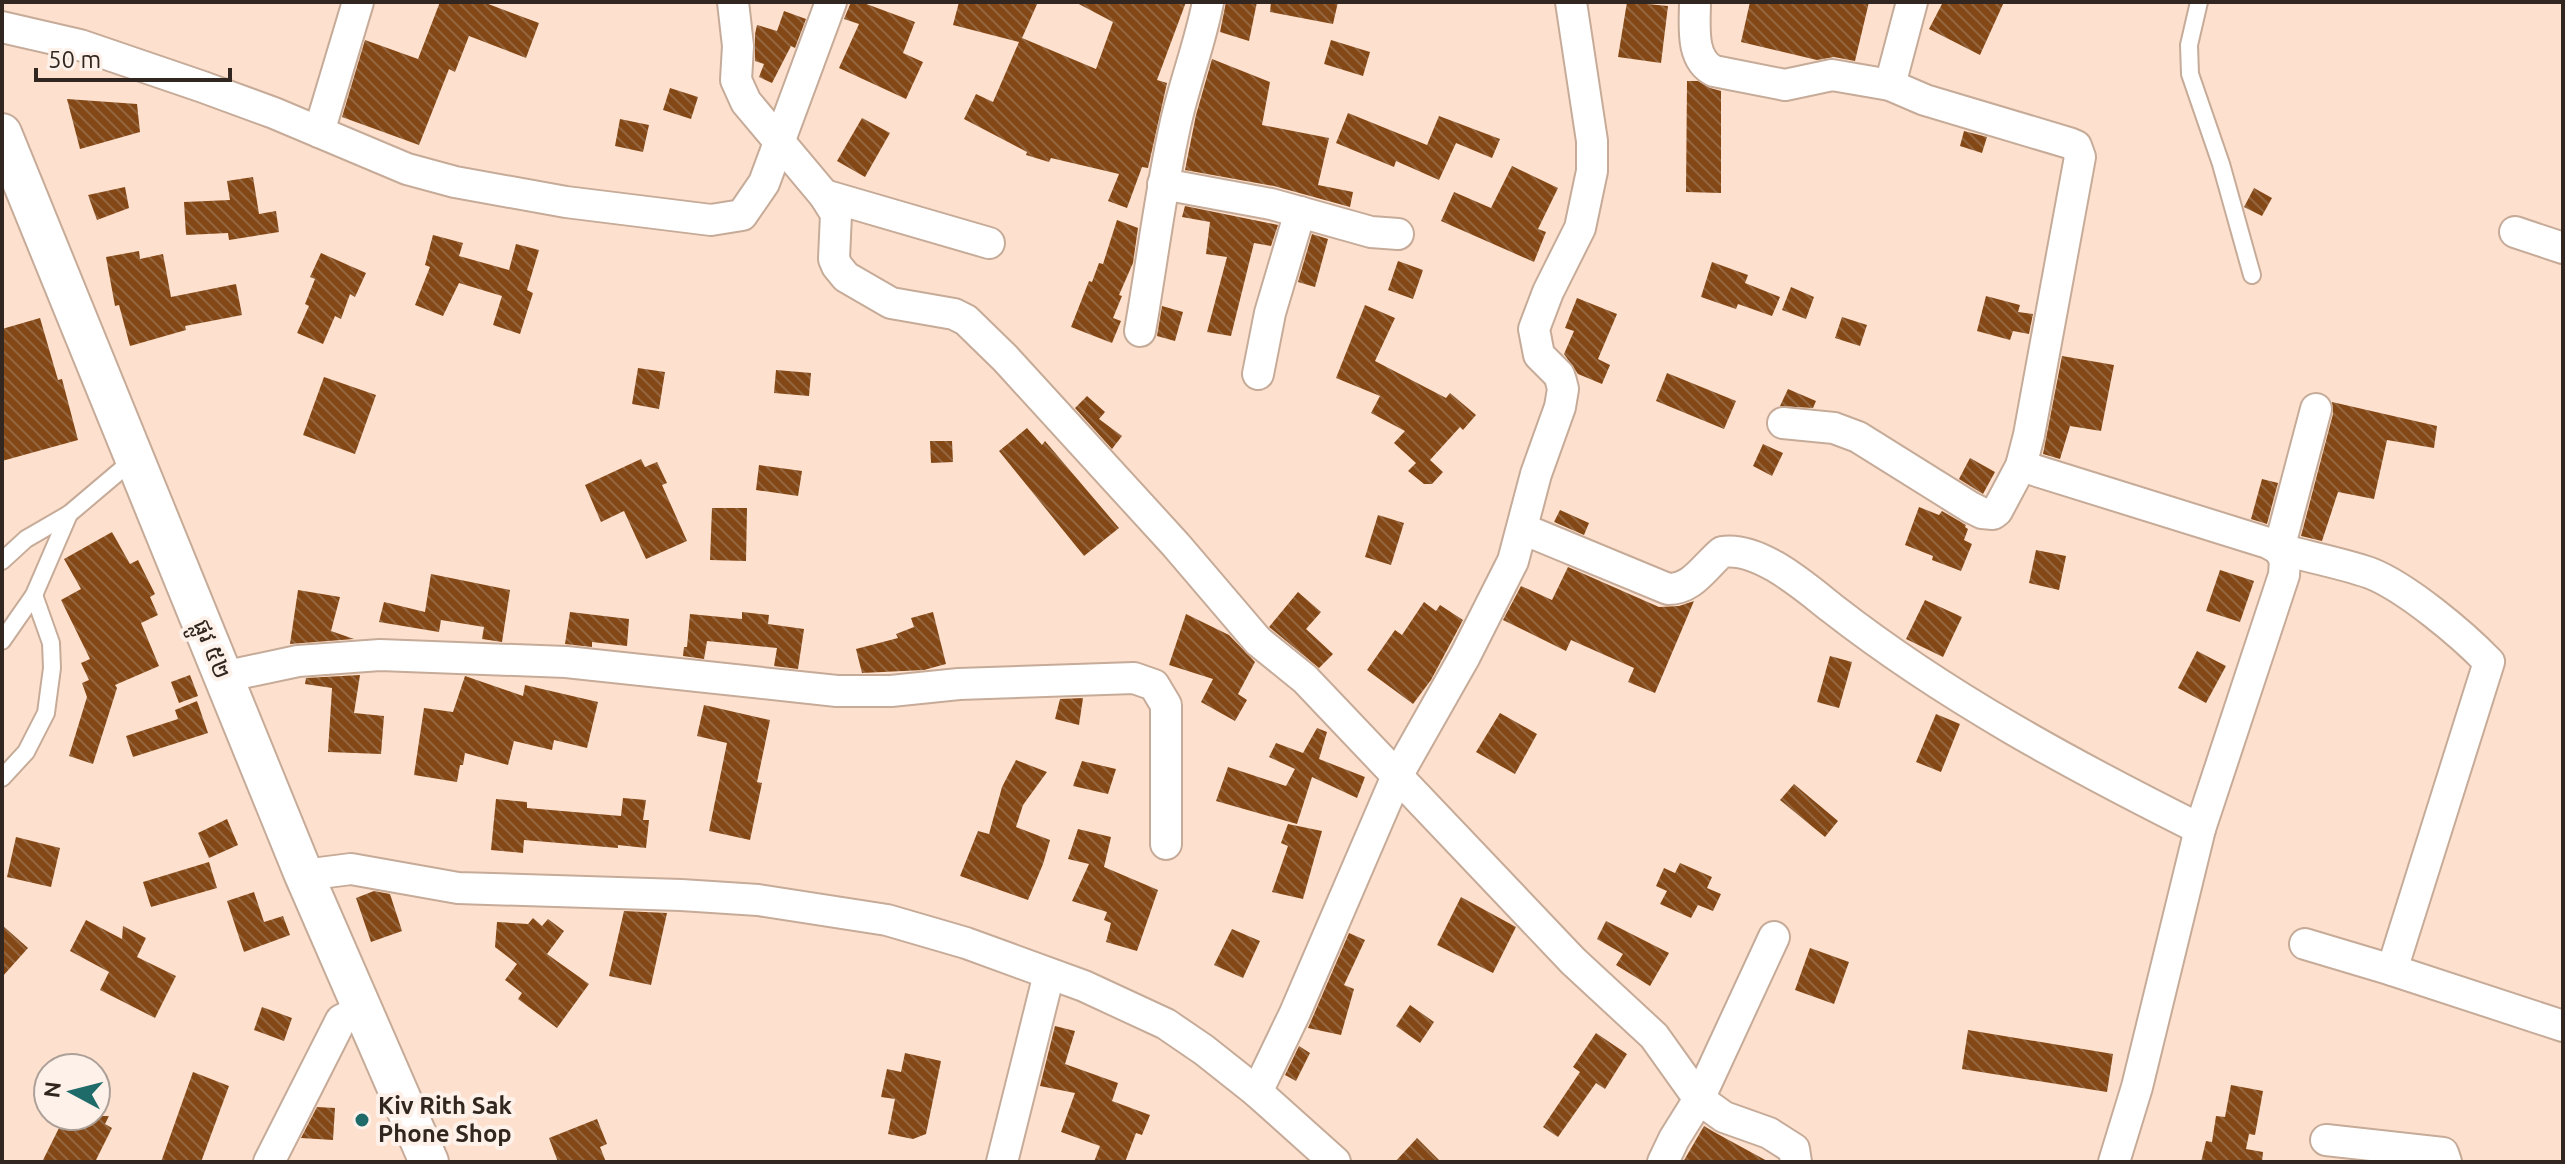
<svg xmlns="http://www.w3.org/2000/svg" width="2565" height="1164" font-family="Ubuntu,'Noto Sans Khmer',sans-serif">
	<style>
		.building { fill: url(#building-back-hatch) }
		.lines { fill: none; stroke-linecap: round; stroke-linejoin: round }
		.service-casing { stroke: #c6ab99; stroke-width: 20 }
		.minor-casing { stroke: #c6ab99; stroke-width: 34 }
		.tertiary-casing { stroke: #c6ab99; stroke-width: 42 }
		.service { stroke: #fff; stroke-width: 16 }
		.minor { stroke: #fff; stroke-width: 30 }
		.tertiary { stroke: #fff; stroke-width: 38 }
		.poi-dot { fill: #1f6b6a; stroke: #fdf1ea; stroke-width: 3 }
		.labels { text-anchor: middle; stroke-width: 8; stroke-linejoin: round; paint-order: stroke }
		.street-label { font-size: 24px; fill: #322720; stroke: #fdf1ea }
		.poi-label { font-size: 24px; font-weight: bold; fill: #322720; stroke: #fdf1ea; text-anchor: start }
	</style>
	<defs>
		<pattern id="building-back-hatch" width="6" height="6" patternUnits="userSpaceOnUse" patternTransform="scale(2)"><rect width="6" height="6" fill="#844817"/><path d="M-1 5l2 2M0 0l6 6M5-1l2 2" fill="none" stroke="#946640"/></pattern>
	</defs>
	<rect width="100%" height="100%" fill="#fde1ce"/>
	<g class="building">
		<polygon points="440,2 483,2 539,23 526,58 469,36 455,72 449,69 419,145 342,117 365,40 418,59"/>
		<polygon points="851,2 861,2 915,22 903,53 923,62 906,99 839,68 859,24 844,19"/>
		<polygon points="959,2 1038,2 1022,38 1096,69 1113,22 1075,2 1186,2 1157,80 1167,83 1148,168 1142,167 1127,208 1108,201 1119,174 1051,158 1049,162 1026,155 1027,152 964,119 976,94 993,102 1019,42 953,25"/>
		<polygon points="1226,2 1257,2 1249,41 1220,32"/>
		<polygon points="1271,2 1338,2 1333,24 1270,12"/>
		<polygon points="1627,2 1668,6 1661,63 1618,57"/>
		<polygon points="1750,2 1869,2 1855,61 1834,57 1817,60 1741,42"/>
		<polygon points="1943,2 2004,2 1980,55 1929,29"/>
		<polygon points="784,11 806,19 795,48 791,46 772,83 759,77 764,64 755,61 755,34 757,25 777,31"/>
		<polygon points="1331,40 1370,52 1363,76 1324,64"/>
		<polygon points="1212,59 1270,82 1262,125 1329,138 1318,185 1353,192 1350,207 1274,186 1185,170 1196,115"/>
		<polygon points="1687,81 1698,81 1710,88 1721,91 1721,193 1686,192"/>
		<polygon points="670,88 698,97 691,119 663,110"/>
		<polygon points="67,99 137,104 140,132 80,149"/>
		<polygon points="1348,113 1427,145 1439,116 1500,139 1492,158 1456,143 1439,180 1396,161 1394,167 1336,143"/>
		<polygon points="862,118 890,133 865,177 837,161"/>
		<polygon points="620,119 649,125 643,152 615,146"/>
		<polygon points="1964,131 1987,137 1982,153 1960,146"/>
		<polygon points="1512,166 1558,188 1538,229 1546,232 1534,262 1441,221 1454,192 1491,208"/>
		<polygon points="253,177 259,214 276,211 279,232 229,240 228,233 186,235 184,202 230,200 227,181"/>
		<polygon points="125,187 129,208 97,220 88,195"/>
		<polygon points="2254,188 2272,198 2262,216 2244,207"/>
		<polygon points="1185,206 1278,225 1271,246 1254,243 1231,336 1207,332 1227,257 1206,254 1210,222 1182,217"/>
		<polygon points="1117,220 1138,228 1133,263 1119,295 1122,296 1113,318 1121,321 1112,343 1071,327 1089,281 1092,282 1099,263 1103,264"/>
		<polygon points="1312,234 1328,239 1315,287 1298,282"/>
		<polygon points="433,235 463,243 459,256 509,270 516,244 539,250 527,290 533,293 520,334 493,325 502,296 459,283 443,316 415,305 430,267 425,265"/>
		<polygon points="139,251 140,259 163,254 171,297 236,284 242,315 185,326 186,330 130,346 119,305 115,306 106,257"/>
		<polygon points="321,253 366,273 355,297 350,294 341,319 335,316 323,344 297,333 309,306 305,304 315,279 310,277"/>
		<polygon points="1398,261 1423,270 1413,299 1388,290"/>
		<polygon points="1712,262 1748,275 1745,283 1780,297 1772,316 1738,304 1736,309 1701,297"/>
		<polygon points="1791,287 1814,297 1806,319 1782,310"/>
		<polygon points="1986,296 2020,305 2018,312 2033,314 2029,334 2013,331 2010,340 1977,331"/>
		<polygon points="1577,298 1617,314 1598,359 1610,365 1602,384 1578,374 1564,354 1574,331 1565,328"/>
		<polygon points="1365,305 1395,318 1375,361 1446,398 1450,393 1476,415 1463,430 1460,427 1430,460 1443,472 1432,484 1424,484 1408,471 1416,463 1394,443 1405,431 1371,413 1380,396 1336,378"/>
		<polygon points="1162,306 1183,312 1175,341 1157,336"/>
		<polygon points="1842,317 1867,325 1860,346 1835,338"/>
		<polygon points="40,318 58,380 62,379 78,440 2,461 2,329"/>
		<polygon points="2062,356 2114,365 2101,431 2070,426 2060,459 2043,454"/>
		<polygon points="638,368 665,372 659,409 632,404"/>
		<polygon points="776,370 811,373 809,396 774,393"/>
		<polygon points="1667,373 1736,401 1724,429 1656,401"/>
		<polygon points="324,377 376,395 355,454 303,435"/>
		<polygon points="1788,389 1816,401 1813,408 1780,406"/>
		<polygon points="1087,396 1105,412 1099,419 1122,436 1112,449 1075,408"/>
		<polygon points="2332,402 2437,426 2434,448 2387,440 2374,499 2338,492 2322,541 2301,536 2333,414"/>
		<polygon points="1027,428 1042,445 1045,441 1119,528 1084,556 999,451"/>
		<polygon points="930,441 952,441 953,462 931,463"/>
		<polygon points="1763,444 1783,453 1772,476 1753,466"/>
		<polygon points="1970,458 1995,472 1983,494 1959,479"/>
		<polygon points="641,459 645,467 657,462 667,483 662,485 687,541 646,559 624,511 601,522 585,485"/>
		<polygon points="759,465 802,471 798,496 756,490"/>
		<polygon points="2262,479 2278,483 2267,524 2251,519"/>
		<polygon points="1919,507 1939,515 1942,511 1966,525 1965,527 1968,529 1964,540 1972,544 1961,571 1932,560 1933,556 1905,545"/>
		<polygon points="712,508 747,508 746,561 710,560"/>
		<polygon points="1560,510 1589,523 1584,535 1554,522"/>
		<polygon points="1378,515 1404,523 1391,565 1365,557"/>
		<polygon points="112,532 130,564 138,560 155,594 150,597 158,615 141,623 159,666 115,685 117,688 93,764 69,756 87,697 82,683 89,680 81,663 90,659 61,600 81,589 64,559"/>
		<polygon points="2036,550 2066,556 2059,590 2029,583"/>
		<polygon points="1568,567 1659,607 1679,606 1694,601 1655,693 1628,682 1634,668 1571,640 1566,651 1503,620 1521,586 1552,600"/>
		<polygon points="2220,570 2254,581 2240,622 2206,611"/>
		<polygon points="431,574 510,590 502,642 482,639 484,627 441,620 439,632 379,622 384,602 425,612"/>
		<polygon points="298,590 340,597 331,631 354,639 290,644"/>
		<polygon points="1298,592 1321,612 1306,629 1333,654 1319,668 1269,627"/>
		<polygon points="1925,600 1962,617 1943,657 1906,639"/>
		<polygon points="1424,602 1436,611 1440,605 1463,620 1431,680 1413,704 1367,670 1395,630 1402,635"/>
		<polygon points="570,612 629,619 627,646 592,642 592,647 565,644"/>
		<polygon points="742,612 769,615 768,624 804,629 798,669 774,666 777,648 707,641 704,659 683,656 684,647 687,647 690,614 742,619"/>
		<polygon points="933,612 946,664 924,670 862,673 856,649 898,638 896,634 914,627 911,618"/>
		<polygon points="1186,614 1229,635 1255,662 1238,694 1247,700 1235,721 1201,702 1213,679 1169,665"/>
		<polygon points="2197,651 2226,666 2206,703 2178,688"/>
		<polygon points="1830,656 1852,662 1839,708 1817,702"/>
		<polygon points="190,675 198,696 179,703 171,682"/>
		<polygon points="360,675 354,713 384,716 381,754 328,752 332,688 305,684 306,678"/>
		<polygon points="465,676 523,696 525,685 598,702 587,748 554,740 552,750 514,741 508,765 465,753 463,765 460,765 457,782 414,775 424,708 453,712"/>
		<polygon points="1083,698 1079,725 1055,719 1060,699"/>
		<polygon points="197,701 208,733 133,757 126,736 178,719 175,710"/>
		<polygon points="704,705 770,720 757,782 762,783 750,840 709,831 727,743 697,736"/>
		<polygon points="1500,713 1537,734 1515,774 1476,752"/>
		<polygon points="1936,714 1960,724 1941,772 1916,762"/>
		<polygon points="1317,728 1327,732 1319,759 1365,777 1357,798 1312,777 1297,824 1216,801 1228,767 1286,786 1295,769 1269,757 1276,743 1303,753"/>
		<polygon points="1016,760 1047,772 1023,805 1016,827 1050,840 1043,864 1028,900 960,876 978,831 989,834 1002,787"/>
		<polygon points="1082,761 1116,769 1108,794 1073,786"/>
		<polygon points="1794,784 1838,821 1825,837 1780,800"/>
		<polygon points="623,798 646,800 643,820 649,820 646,848 618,845 618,848 524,840 523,853 491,850 496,799 527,802 527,808 621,816"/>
		<polygon points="227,819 238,845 209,858 198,833"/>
		<polygon points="1288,824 1322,831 1303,899 1272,892 1288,846 1281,843"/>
		<polygon points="1078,829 1111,837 1104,867 1158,890 1137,951 1106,942 1111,923 1104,920 1107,912 1072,901 1089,864 1068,859"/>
		<polygon points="16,837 60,848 51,887 7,877"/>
		<polygon points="209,862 217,888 151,907 143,882"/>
		<polygon points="1680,863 1712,877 1707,888 1721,894 1713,911 1698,905 1691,918 1660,904 1667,891 1656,886 1664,868 1675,873"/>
		<polygon points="374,891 390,894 402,931 371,942 356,898"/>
		<polygon points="254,892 264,922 283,916 290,935 244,952 227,901"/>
		<polygon points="1461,897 1516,927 1493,973 1437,945"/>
		<polygon points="624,911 667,913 651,985 609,976"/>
		<polygon points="533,918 542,926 548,919 564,931 547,954 589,984 557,1028 518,999 522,993 505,980 517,964 495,947 497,922 528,924"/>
		<polygon points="86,920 122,939 123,926 146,938 137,957 176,976 155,1018 100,990 109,972 70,951"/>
		<polygon points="1606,921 1669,953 1650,986 1616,965 1623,954 1597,939"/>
		<polygon points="2,925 28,948 2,977"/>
		<polygon points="1232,929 1260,941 1243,978 1214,965"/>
		<polygon points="1349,933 1365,940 1344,985 1354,989 1341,1035 1308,1028"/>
		<polygon points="1810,948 1849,962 1834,1004 1795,990"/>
		<polygon points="1410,1005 1434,1022 1420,1043 1396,1026"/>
		<polygon points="262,1007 292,1018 284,1041 254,1030"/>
		<polygon points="1055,1026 1075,1031 1065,1064 1118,1083 1112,1101 1150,1115 1142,1135 1136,1133 1125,1162 1094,1162 1100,1146 1061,1132 1075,1093 1040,1086"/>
		<polygon points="1968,1030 2113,1054 2107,1092 1962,1069"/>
		<polygon points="1596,1033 1627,1054 1605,1089 1596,1083 1558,1137 1543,1127 1580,1072 1573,1067"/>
		<polygon points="1299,1046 1310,1053 1296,1081 1285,1075"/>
		<polygon points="905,1053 941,1061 926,1134 913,1139 888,1134 895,1099 881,1097 887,1069 901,1072"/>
		<polygon points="193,1072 229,1086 201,1162 161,1162"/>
		<polygon points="2231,1085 2263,1091 2255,1135 2249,1134 2246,1149 2263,1152 2262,1162 2201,1162 2206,1141 2212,1142 2216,1116 2225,1117"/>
		<polygon points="317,1107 335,1108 333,1140 301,1138"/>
		<polygon points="65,1116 109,1116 105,1124 112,1128 95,1162 42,1162"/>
		<polygon points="597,1119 607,1144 600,1147 606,1162 558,1162 549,1138"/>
		<polygon points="1704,1126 1714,1132 1769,1162 1683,1162"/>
		<polygon points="1417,1138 1441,1162 1395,1162"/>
	</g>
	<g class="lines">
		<defs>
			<g id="service">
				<polyline points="2199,2 2189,45 2190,74 2221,164 2252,275"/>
				<polyline points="2,561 26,539 69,514 134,459"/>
				<polyline points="2,641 34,595 69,514"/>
				<polyline points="2,778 26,752 46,713 52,668 51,643 34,595"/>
			</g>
			<g id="minor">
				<polyline points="733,2 738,46 736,80 746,102 824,195 836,214 834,259 837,266 846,277 891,303 954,314 966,320 1005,358 1176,545 1258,641 1305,679 1573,961 1654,1036 1699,1099 1724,1117 1769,1133 1794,1149 1796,1162"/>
				<path d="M1695,2C1695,25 1690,59 1714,71L1785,85L1832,75L1890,85L1925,100L2069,143L2076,146L2080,157L2029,435L2021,466L1997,511L1993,514L1982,513L1970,507L1858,437L1834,428L1783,423"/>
				<polyline points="2,27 80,45 203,87 274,113 407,169 455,182 566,202 711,220 742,215 764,183 831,2"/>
				<polyline points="1890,85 1912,2"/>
				<polyline points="319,132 358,2"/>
				<polyline points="1163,184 1271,204 1371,232 1398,234"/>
				<polyline points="824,195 989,243"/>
				<polyline points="2515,232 2563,248"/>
				<path d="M1140,331C1152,263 1160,194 1175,126C1184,84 1200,44 1208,2"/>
				<polyline points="1258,374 1270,313 1300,212"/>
				<path d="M2021,466L2268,543L2279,549C2309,557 2341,563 2370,573C2406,587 2462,634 2489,662L2392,970"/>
				<path d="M1523,529L1668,589C1693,589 1704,567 1722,552C1759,546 1805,587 1833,609C1946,697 2072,765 2200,829"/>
				<polyline points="223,677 298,661 380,655 566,662 837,691 891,691 959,684 1134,678 1154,685 1166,705 1166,844"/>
				<polyline points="304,875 351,869 458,888 681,895 758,900 887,920 966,943 1084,986 1166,1024 1204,1050 1257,1092 1335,1162"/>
				<polyline points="2305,944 2392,970 2563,1026"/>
				<polyline points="1257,1092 1295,1013 1397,776 1465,656 1513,561 1536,474 1560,407 1563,389 1561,381 1559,375 1539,355 1534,329 1548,292 1580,228 1592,171 1592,141 1571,2"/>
				<polyline points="2326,1140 2443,1153 2446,1162"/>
				<polyline points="269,1162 341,1020 364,1009"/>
				<polyline points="1002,1162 1049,974"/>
				<polyline points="1663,1162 1674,1139 1699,1099 1774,937"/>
				<polyline points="2114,1162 2137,1087 2200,829 2284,575 2285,560 2279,549 2316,409"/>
			</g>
			<polyline id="tertiary" points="2,133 304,875 429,1162"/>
		</defs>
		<use href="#service" class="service-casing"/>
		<use href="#minor" class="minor-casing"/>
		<use href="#tertiary" class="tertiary-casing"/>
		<use href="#service" class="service"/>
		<use href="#minor" class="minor"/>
		<use href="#tertiary" class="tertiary"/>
	</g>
	<circle class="poi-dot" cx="362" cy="1120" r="8"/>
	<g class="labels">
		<g class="street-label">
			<text transform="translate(212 649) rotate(68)" y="8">ផ្លូវ ៥២</text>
		</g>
		<g class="poi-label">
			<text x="378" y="1114">Kiv Rith Sak<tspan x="378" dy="28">Phone Shop</tspan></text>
		</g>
	</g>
	<rect width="2565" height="1164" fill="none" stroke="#322720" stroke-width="8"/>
	<g transform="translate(72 1092) rotate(277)"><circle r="38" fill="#fdf1ea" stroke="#aca099" stroke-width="2"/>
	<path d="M0-6L14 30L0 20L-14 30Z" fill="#1f6b6a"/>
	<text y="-12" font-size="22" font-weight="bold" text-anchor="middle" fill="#322720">N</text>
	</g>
	<path d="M36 68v12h194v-12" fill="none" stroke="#322720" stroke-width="4"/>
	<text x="48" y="68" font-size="24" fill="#322720" stroke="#fdf1ea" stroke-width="6" paint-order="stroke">50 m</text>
</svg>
